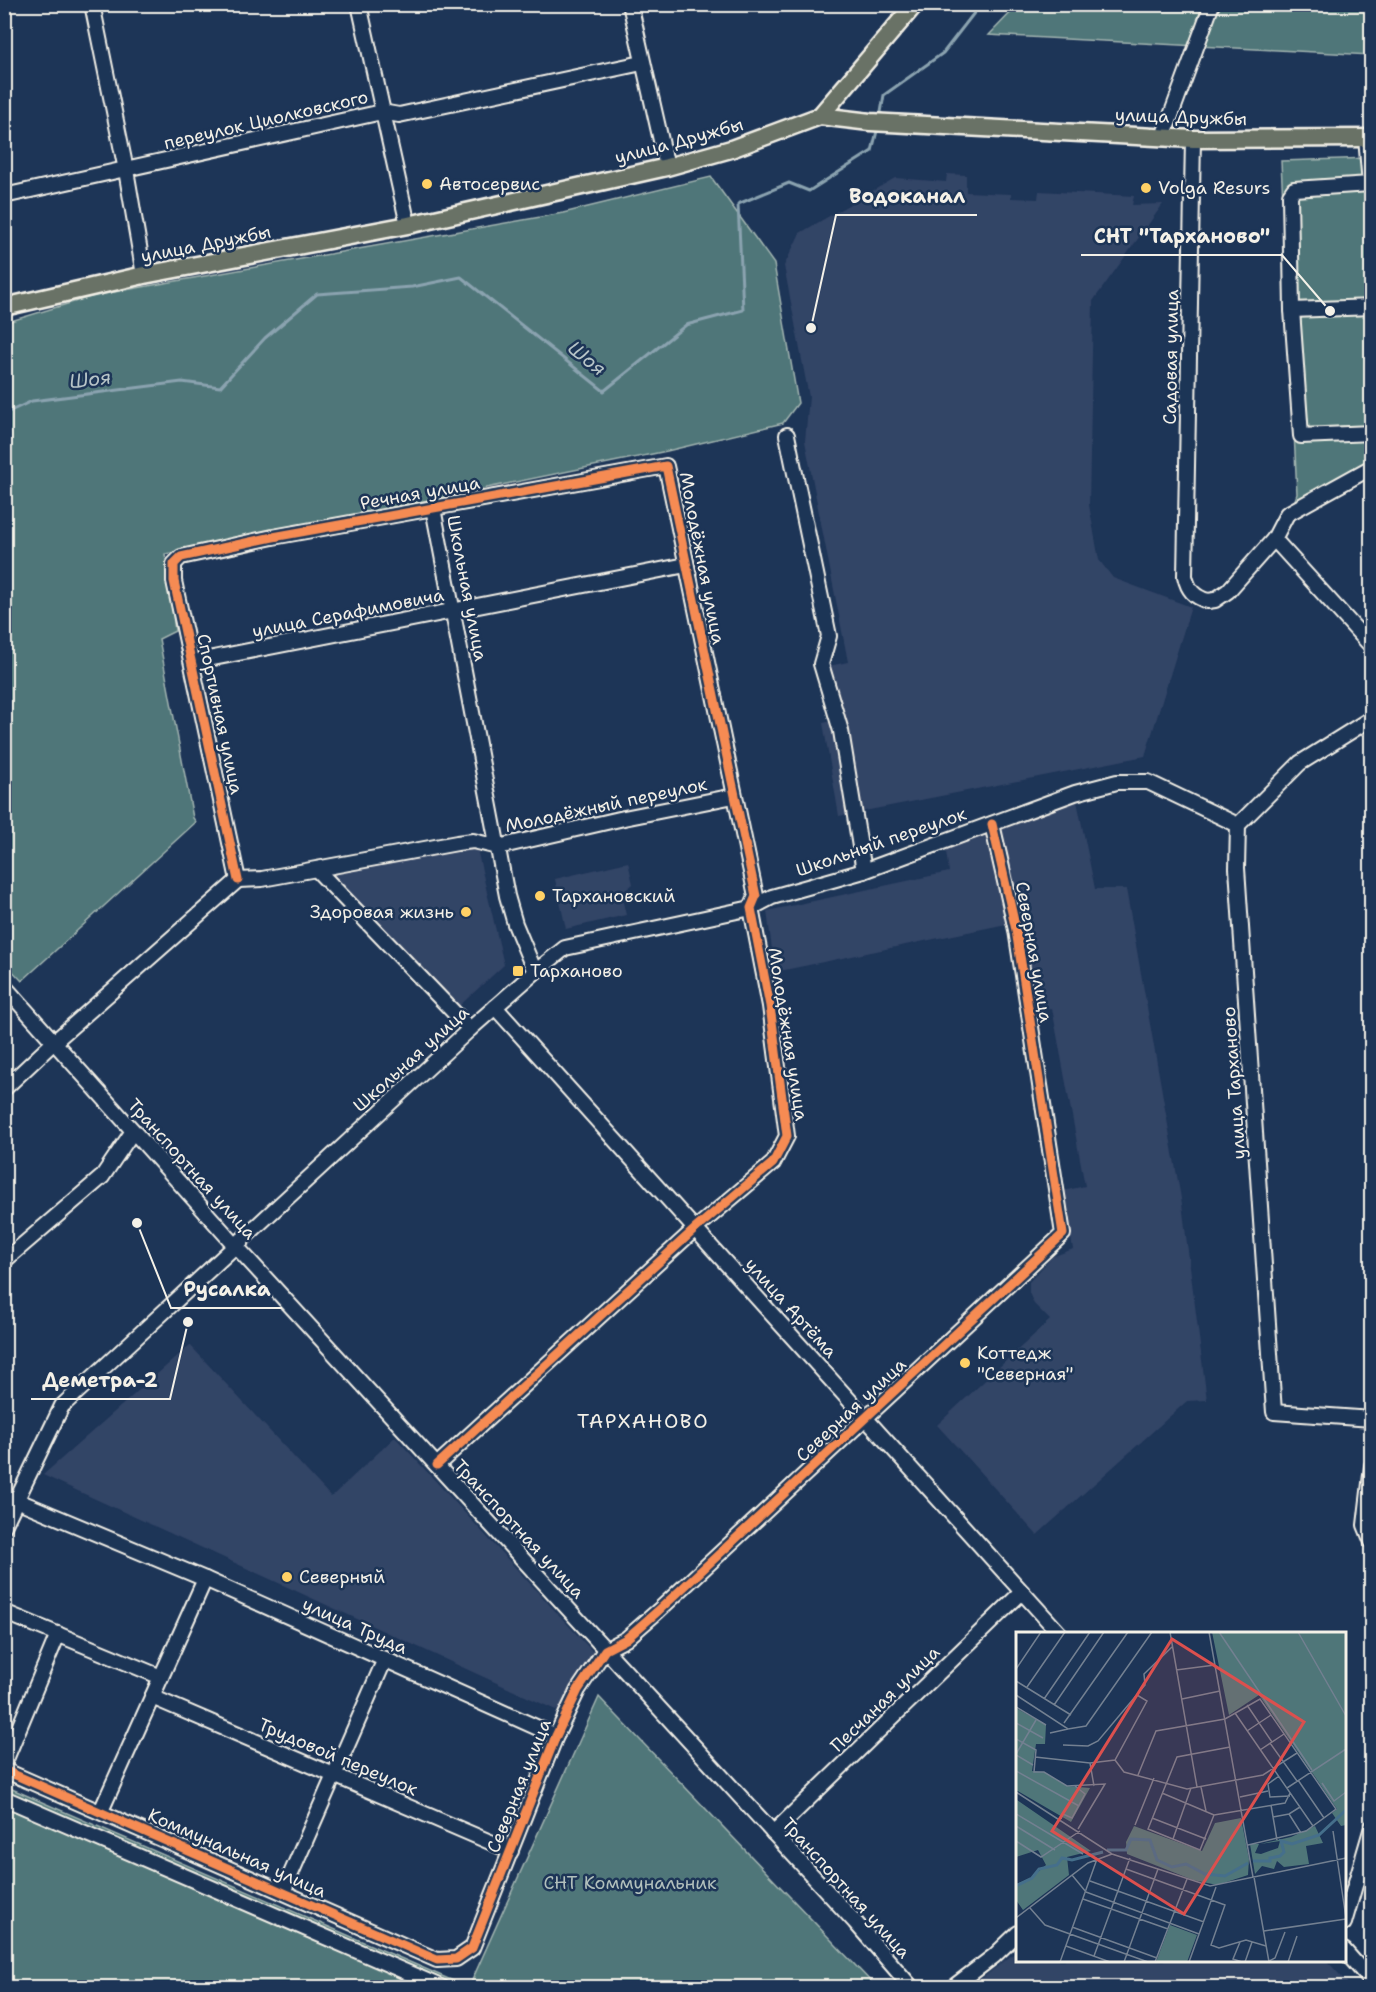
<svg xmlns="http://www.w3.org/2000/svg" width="1376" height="1992" font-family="'Shantell Sans',sans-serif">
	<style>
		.built { fill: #346 }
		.green { fill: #4f7679; stroke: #a2b4b0; stroke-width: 1.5 }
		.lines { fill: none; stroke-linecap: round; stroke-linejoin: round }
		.stream { stroke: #8ba3b0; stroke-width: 3 }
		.minor-casing { stroke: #f4f1e8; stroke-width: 18 }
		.major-casing { stroke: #f4f1e8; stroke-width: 21 }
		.minor { stroke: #1d3557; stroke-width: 14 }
		.major { stroke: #697266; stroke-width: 16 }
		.cycleway-casing { stroke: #1d3557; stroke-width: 13 }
		.cycleway { stroke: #f68b52; stroke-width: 9 }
		.poi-dot { fill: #ffd166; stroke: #1d3557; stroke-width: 2 }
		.labels { text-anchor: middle; stroke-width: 5; stroke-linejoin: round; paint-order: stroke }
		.street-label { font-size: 18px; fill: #f4f1e8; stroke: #1d3557 }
		.poi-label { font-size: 18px; fill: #f4f1e8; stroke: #1d3557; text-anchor: start }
		.park-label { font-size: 18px; fill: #b2c0bc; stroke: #1d3557 }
		.water-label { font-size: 20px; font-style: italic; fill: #b7c4c7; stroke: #1d3557 }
		.neighbourhood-label { font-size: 20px; letter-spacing: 1.5px; fill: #f4f1e8; stroke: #1d3557 }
		.inset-river { fill: none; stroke: #456f8b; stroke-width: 3 }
		.inset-road { fill: none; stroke: #738091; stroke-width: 1.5 }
		.view { fill: #dc504e; fill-opacity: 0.15; stroke: #dc504e; stroke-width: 3 }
		.inset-edge { fill: none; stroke: #f4f1e8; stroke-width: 3 }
		.leader { fill: none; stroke: #f4f1e8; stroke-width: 2 }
		.callout-dot { fill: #f4f1e8; stroke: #1d3557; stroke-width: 2 }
		.callout-label { font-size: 20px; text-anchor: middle; font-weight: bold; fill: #f4f1e8; stroke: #1d3557; stroke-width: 5; stroke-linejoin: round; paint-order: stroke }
	</style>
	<rect width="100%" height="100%" fill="#1d3557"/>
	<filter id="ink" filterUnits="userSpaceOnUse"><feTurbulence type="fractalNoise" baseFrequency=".0167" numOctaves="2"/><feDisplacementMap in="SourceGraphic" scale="12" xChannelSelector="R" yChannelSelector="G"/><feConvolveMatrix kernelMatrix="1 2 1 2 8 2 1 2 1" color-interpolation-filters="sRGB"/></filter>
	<g filter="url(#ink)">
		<g class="built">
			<polygon points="947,174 966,175 966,192 1011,194 1011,198 1038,199 1039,191 1134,196 1132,205 1163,204 1093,301 1089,505 1099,560 1113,578 1191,607 1145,756 839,816 823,723 842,719 829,666 848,662 805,441 809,397 784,266 800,233 895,178 946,182"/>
			<polygon points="1077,801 1095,889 1126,889 1182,1204 1207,1400 1187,1401 1037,1535 937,1425 1050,1320 1034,1304 1029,1293 1029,1282 1052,1257 1073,1249 1063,1191 1085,1186 1052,1008 1031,1010 1016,922 775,972 767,911 949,872 945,845"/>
			<polygon points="476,845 504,965 458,1007 330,873"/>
			<polygon points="628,862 633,884 621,894 626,915 566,929 555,879"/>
			<polygon points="190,1345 331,1497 395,1437 593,1652 558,1711 43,1475"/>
			<polygon points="1017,1951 1018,1960 1327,1961 1351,1987 971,1987"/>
		</g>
		<g class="green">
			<polygon points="1018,5 1371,5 1371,55 989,35"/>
			<polygon points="1372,158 1371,462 1293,506 1297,494 1281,161"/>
			<polygon points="711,177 774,264 798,403 783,423 667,451 165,554 175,631 159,639 193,818 196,822 22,981 4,962 4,323 97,295 563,213"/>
			<polygon points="599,1697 876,1987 469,1987"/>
			<polygon points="5,1786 467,1987 5,1987"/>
		</g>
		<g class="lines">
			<g class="stream">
				<polyline points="880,118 884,95 943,53 981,4"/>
				<polyline points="4,414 32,401 182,382 220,387 265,338 317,294 412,287 461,277 604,391 686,325 743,310 738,204 789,183 809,191 872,151 878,127"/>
			</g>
			<defs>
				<g id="minor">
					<polyline points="92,4 126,170 144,275"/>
					<polyline points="359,4 408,225"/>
					<polyline points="630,4 667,167"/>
					<polyline points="1163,137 1212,4"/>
					<polyline points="1366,138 1370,184 1294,189 1290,195 1292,310 1301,436 1372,433"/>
					<path d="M1193,139L1185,576C1188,590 1194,597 1208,601L1215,600L1228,591L1274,539L1287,514L1372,467"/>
					<polyline points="4,196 382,112 399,115 642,63"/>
					<polyline points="1292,310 1372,307"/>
					<polyline points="787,435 829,636 821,664 841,731 864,871"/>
					<polyline points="433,508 507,896 515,924 535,972"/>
					<polyline points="1274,539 1372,647"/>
					<polyline points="193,662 686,565"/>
					<polyline points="1372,718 1300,763 1238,825 1237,868 1274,1412 1372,1419"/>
					<polyline points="317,870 470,1029"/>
					<polyline points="238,880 174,581 174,564 181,557 273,537 666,466 756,896 751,908 770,1006 787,1136 773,1163 695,1229 437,1465"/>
					<polyline points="238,880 262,879 457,843 473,841 498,847 624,818 734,796"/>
					<polyline points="4,986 234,1244 855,1922 912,1988"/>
					<polyline points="495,1007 1060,1634"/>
					<polyline points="4,1089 54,1042 238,880"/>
					<polyline points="4,1261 102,1177 133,1131"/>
					<polyline points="1372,1466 1365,1525 1372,1542"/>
					<polyline points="4,1495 205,1579 556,1736"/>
					<polyline points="4,1526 62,1406 470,1029 535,972 565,948 751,908 772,897 864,871 1075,793 1117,782 1148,782 1238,825"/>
					<polyline points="4,1612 161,1677"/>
					<polyline points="152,1697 511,1851"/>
					<polyline points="4,1764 58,1634"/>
					<polyline points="4,1770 437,1960 456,1959 472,1948 556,1736 578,1690 605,1650 626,1639 658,1611 1063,1234 1016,930 992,824"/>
					<polyline points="4,1798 443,1988"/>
					<polyline points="101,1811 205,1579"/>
					<polyline points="773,1833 1022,1592"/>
					<polyline points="283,1892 385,1659"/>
					<polyline points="1344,1923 1372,1827"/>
					<polyline points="1344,1950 1372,1982"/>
					<polyline points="952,1988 994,1956 1018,1933"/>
				</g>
				<g id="major">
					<polyline points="820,116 915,4"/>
					<polyline points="4,307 144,275 408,225 667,167 731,149 820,116 870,122 1193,139 1372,138"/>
				</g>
			</defs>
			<use href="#minor" class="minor-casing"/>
			<use href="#major" class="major-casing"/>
			<use href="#minor" class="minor"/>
			<use href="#major" class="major"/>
			<defs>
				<g id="cycleway">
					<polyline points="238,880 174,581 174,564 181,557 273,537 666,466 756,896 751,908 770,1006 787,1136 773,1163 695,1229 437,1465"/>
					<polyline points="4,1770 437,1960 456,1959 472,1948 556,1736 578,1690 605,1650 626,1639 658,1611 1063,1234 1016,930 992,824"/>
				</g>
			</defs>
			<use href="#cycleway" class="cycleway-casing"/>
			<use href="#cycleway" class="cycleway"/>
		</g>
	</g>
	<g class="poi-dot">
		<circle cx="427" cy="184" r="6"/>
		<circle cx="1146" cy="188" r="6"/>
		<circle cx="540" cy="896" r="6"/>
		<circle cx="466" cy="912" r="6"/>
		<rect x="512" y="965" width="12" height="12" rx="3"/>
		<circle cx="965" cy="1363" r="6"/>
		<circle cx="287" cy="1577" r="6"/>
	</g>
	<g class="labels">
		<g class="street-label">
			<text transform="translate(1181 117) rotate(2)" y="6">улица Дружбы</text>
			<text transform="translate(266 120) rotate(-13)" y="6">переулок Циолковского</text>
			<text transform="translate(679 141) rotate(-15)" y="6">улица Дружбы</text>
			<text transform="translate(206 244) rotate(-11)" y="6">улица Дружбы</text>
			<text transform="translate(1171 357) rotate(-89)" y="6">Садовая улица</text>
			<text transform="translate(420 493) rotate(-10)" y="6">Речная улица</text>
			<text transform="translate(702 558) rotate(79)" y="6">Молодёжная улица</text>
			<text transform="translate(467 588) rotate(79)" y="6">Школьная улица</text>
			<text transform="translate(348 613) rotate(-11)" y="6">улица Серафимовича</text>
			<text transform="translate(220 714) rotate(78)" y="6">Спортивная улица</text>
			<text transform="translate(606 805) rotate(-12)" y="6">Молодёжный переулок</text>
			<text transform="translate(881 842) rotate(-19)" y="6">Школьный переулок</text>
			<text transform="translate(1034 952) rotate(80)" y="6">Северная улица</text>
			<text transform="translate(788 1034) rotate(81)" y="6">Молодёжная улица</text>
			<text transform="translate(411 1059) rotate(-42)" y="6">Школьная улица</text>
			<text transform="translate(1234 1083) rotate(-94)" y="6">улица Тарханово</text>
			<text transform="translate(192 1169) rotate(48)" y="6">Транспортная улица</text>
			<text transform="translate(791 1308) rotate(48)" y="6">улица Артёма</text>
			<text transform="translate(851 1410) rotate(-43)" y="6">Северная улица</text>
			<text transform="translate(519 1529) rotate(47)" y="6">Транспортная улица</text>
			<text transform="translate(355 1626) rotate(24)" y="6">улица Труда</text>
			<text transform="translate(885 1699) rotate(-44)" y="6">Песчаная улица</text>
			<text transform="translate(338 1757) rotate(23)" y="6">Трудовой переулок</text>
			<text transform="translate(519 1786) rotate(-68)" y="6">Северная улица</text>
			<text transform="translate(237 1853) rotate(24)" y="6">Коммунальная улица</text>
			<text transform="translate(846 1888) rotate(48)" y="6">Транспортная улица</text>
		</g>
		<g class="poi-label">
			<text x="439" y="190">Автосервис</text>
			<text x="1158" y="194">Volga Resurs</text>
			<text x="552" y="902">Тархановский</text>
			<text x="454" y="918" text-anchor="end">Здоровая жизнь</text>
			<text x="530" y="977">Тарханово</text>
			<text x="977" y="1359">Коттедж<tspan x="977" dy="21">"Северная"</tspan></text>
			<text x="299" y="1583">Северный</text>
		</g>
		<g class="park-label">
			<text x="630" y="1889">СНТ Коммунальник</text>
		</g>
		<g class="water-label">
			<text transform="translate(587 358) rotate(39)" y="7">Шоя</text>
			<text transform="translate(90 379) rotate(-7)" y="7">Шоя</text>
		</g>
		<g class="neighbourhood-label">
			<text x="643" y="1428">ТАРХАНОВО</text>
		</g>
	</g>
	<g transform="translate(1016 1632)">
		<rect width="330" height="330" fill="#1d3557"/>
		<path d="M196,0H330V193L325,194L316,181L321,177L243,63L213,83ZM0,76L30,93L29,112H20L16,139L28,140L51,154L74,156L55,190L0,158ZM1,168L75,219L51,225L53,243L7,278L0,268V252L15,246L30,233L22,218L0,225ZM225,186L233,227L232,243L226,245L201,253L177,248L111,222L110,210L118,194L186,219L199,191ZM299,194L307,211L290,214L293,232L268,235L261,229L258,237L246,234L239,242L234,212H243L239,221L245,222L262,216L264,209L244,212L275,205ZM154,293L181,303L171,330H140Z" fill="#4f7679"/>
		<path class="inset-river" d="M91,218H110L115,207L134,208L141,228L156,235L170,232L189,242L209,244L232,231M237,229H254V226L264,224L268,220L265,209L276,212L303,203L330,178M0,254L16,246L23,237L41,233L46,226L56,228L87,220"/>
		<path class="inset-road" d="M154,0L181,155M193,0L237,245M203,0L296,138M282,0L330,84M0,37L25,0M160,38L199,33M0,49L55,83M11,55L49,0M0,63L52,97L70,94L136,0M28,67L74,0M166,67L204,59M38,73L88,0M231,73L256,110M0,75L30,93M219,81L297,194M0,91L27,106M48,91L112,0M231,99L255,83M34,101L52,97M0,107L20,118L18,140H28L51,154L89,152L62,197M254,111L281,149M47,113L72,114L82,109L129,53L128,42L156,15M244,118L268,102M0,122L20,88M0,123L17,133M19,125L74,131L99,128L131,69L121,63M99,128L108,140L171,157L247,143L281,121M74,131L78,154M0,139L63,174M122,143L140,99L209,87L244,67L320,177L290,199L232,213M263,144L252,152L254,165L274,164M282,148L308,186M306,151L318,169L330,160M185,155L190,179M271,156L330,117M0,160L96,222L194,254L330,226M146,161L198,183M224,165L252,159M255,173L261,208M0,182L67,222M273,182L285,201M198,183L184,218L132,197L161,125L214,115M198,183L269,171L274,161M257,185L273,182L284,175M136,186L190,207M45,187L47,182L56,186L69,162L59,154M119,193L138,146M0,194L39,218M317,199L330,286M157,207L175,156M0,209L25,225L64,199M110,237L209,273L195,313L203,316L230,308L250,314M56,243L70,260M238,245L253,330M74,249L188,290M70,260L183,302M67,267L152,297M14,276L29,293L132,330M0,286L72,231L96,222M56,295L141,326M248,299L330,287M224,310L217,327L226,330M50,314L94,330M78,324L114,226M253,329L259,326L269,300M44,330L81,227M108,330L142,237M139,330L171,247M173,330L200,255M229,330L236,310M272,330L281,304"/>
		<path class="view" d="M156,7L288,90L168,282L36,199Z"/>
		<rect width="330" height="330" class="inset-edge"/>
	</g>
	<path class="leader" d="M811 328L836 215H977M1330 311L1282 255H1081M137 1223L171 1308H282M188 1322L170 1399H31"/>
	<g class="callout-dot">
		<circle cx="811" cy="328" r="6"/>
		<circle cx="1330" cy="311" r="6"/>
		<circle cx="137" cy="1223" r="6"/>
		<circle cx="188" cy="1322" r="6"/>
	</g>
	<g class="callout-label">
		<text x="907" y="203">Водоканал</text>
		<text x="1182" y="243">СНТ "Тарханово"</text>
		<text x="227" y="1296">Русалка</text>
		<text x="100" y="1387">Деметра-2</text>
	</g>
	<rect width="1376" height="1992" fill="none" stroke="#1d3557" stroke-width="24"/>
	<rect x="12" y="12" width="1352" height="1968" fill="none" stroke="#f4f1e8" stroke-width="2" filter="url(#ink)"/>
</svg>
